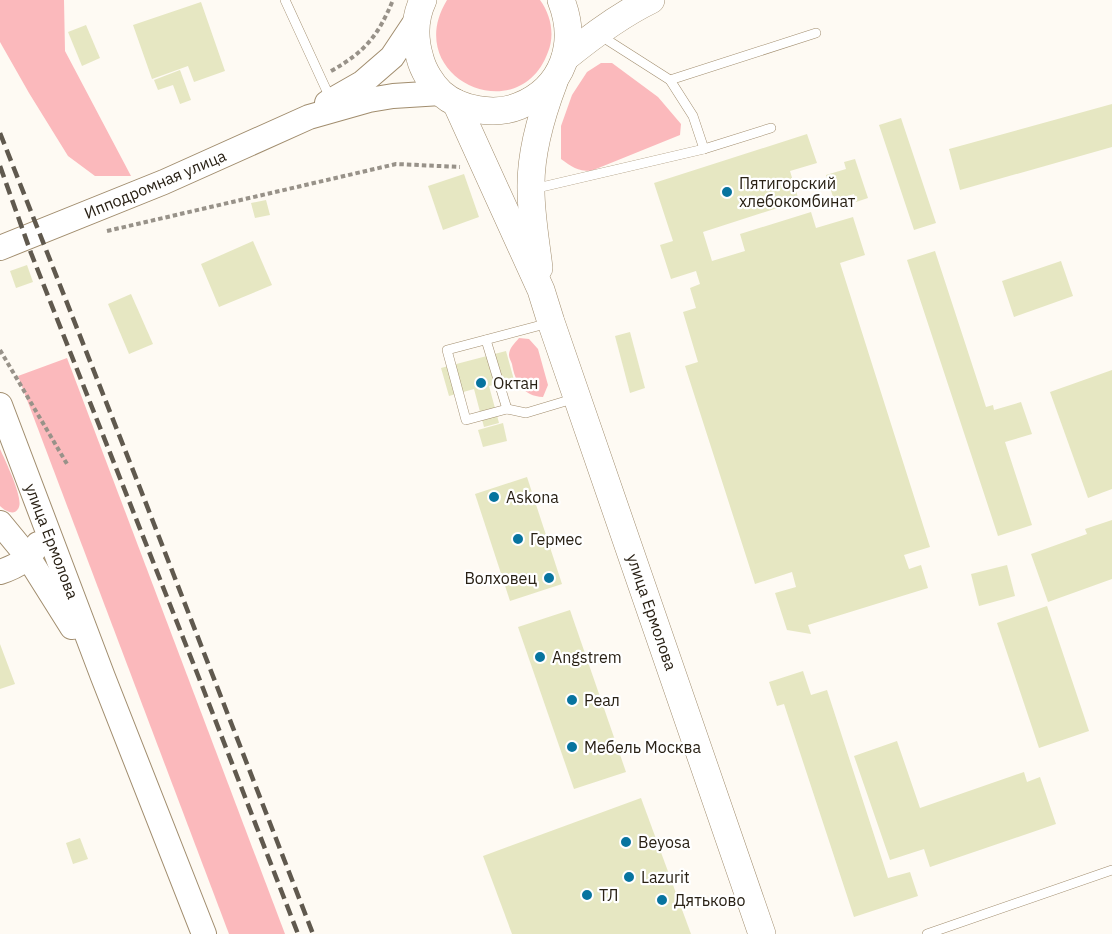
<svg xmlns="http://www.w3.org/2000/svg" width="1112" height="934" font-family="'IBM Plex Sans',sans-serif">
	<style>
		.green { fill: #fbb9bc }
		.building { fill: #e6e7c2 }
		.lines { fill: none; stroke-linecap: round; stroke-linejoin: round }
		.service-casing { stroke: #a18d6e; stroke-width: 10 }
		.tertiary-casing { stroke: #a18d6e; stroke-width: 26 }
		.secondary-casing { stroke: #a18d6e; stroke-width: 28 }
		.path { stroke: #989289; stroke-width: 4; stroke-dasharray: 4.5 3; stroke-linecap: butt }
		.service { stroke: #fff; stroke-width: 9 }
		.tertiary { stroke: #fff; stroke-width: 24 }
		.secondary { stroke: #fff; stroke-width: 27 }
		.rail { stroke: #60594e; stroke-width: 4.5; stroke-dasharray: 12 6; stroke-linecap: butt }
		.poi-dot { fill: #07749f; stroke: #fff; stroke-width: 2 }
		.labels { text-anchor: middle; stroke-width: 4.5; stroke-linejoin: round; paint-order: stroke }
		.poi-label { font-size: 16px; fill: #292115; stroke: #fff; text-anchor: start }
		.street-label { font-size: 16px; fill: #292115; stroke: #fff }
	</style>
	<rect width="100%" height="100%" fill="#fefaf3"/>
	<g class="green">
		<polygon points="0,0 64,0 65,51 131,176 95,176 68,156 29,93 0,42"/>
		<path d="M447,0H540C551,15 555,35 548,52C519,132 400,77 447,0Z"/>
		<path d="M601,63H612L658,97L681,124L680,135L591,171C577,171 572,167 561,159V126L572,95L587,72Z"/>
		<path d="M519,338L529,339L538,349L548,385L543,397C523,396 515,382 512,364C511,361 509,358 509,355C509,348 515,343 519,338Z"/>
		<polygon points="67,358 285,934 229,934 18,376"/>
		<path d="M0,449C5,460 23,497 19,507C15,517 5,511 0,506Z"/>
	</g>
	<g class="building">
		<polygon points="201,2 225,71 194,82 188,66 152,79 133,25"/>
		<polygon points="86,25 100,58 82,66 68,32"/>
		<polygon points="180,70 191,100 180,104 173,85 158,90 154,80"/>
		<polygon points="1112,104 1112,147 960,190 949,149"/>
		<polygon points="901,118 936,223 914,230 879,125"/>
		<polygon points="807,134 817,163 790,171 799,201 703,232 712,261 745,251 740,234 811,212 816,228 853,217 865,255 840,263 930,547 904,555 909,569 921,565 928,588 808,625 811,634 787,630 775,593 796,587 792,572 755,584 685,366 698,362 683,312 696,308 690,288 700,284 696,271 671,279 660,245 673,241 654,183"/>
		<polygon points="855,159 868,198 856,202 854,194 834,200 826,175 846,169 844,162"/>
		<polygon points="464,174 479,217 443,230 428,186"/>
		<polygon points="266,200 270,215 255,218 251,203"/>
		<polygon points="253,241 272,285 219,307 201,264"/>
		<polygon points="935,251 986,407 993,405 994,410 1021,402 1032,434 1005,442 1032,525 998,536 907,260"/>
		<polygon points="1061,261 1073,296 1014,317 1002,281"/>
		<polygon points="27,265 33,282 16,288 10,271"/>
		<polygon points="131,294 153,344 129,354 108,304"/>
		<polygon points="630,332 645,388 630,393 615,336"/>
		<polygon points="506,351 514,380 489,386 499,423 484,427 474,389 449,396 441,368"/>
		<polygon points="1112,370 1112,489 1088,498 1050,392"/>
		<polygon points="503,423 507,441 483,447 478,430"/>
		<polygon points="527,477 562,584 510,601 475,494"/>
		<polygon points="1112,520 1112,579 1048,602 1031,554 1087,534 1085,529"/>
		<polygon points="1007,565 1015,596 979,606 971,574"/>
		<polygon points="1047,606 1089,731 1039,748 997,623"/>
		<polygon points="570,610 626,772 574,789 518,627"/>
		<polygon points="0,644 15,684 0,689"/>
		<polygon points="803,671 811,695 827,690 888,878 910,872 918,896 854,917 784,704 777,706 769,682"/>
		<polygon points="897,741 920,808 1024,772 1027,782 1040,777 1056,824 930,867 924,849 890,860 854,756"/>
		<polygon points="641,798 691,934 512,934 483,856"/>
		<polygon points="80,838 88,859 73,864 66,843"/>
	</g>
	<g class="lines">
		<defs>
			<g id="service">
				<polyline points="285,0 331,100"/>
				<polyline points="601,36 670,80 693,116 704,149"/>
				<polyline points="670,80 816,33"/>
				<polyline points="533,189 704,149 771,128"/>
				<polyline points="549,323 447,350 466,420 507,409 526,413 576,398"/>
				<polyline points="486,340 507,409"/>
				<polyline points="927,934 1112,870"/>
			</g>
			<g id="tertiary">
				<polyline points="327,103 362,83 392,57 416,21"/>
				<polyline points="0,248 164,182 309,117 369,100 393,96 441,93"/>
				<polyline points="0,405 103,677 204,934"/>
				<polyline points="0,523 28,557 72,627"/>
				<path d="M0,572C16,567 30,559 38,544"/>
			</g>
			<g id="secondary">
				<path d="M423,0C414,19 414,38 420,58C423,70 432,85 441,93C460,110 495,116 519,106C564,88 578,43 561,0"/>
				<path d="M565,58C592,36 620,15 651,0"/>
				<polyline points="456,103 541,290 551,322 762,934"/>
				<path d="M539,268C536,242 531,215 531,190C530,153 541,116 554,82"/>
			</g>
		</defs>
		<use href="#service" class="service-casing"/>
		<use href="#tertiary" class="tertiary-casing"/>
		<use href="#secondary" class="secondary-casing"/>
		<g class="path">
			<path d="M331,71C365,52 378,36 393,0"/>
			<polyline points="107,231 396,164 460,167"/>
			<polyline points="0,350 67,464"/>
		</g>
		<use href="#service" class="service"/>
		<use href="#tertiary" class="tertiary"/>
		<use href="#secondary" class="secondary"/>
		<g class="rail">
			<polyline points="0,133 140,488 313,934"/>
			<polyline points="0,166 31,253 199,678 298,934"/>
		</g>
	</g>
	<g class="poi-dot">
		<circle cx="727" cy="192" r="6"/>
		<circle cx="481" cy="383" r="6"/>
		<circle cx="494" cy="497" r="6"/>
		<circle cx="518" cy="539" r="6"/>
		<circle cx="549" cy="578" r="6"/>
		<circle cx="540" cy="657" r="6"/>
		<circle cx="572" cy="700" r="6"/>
		<circle cx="572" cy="747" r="6"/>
		<circle cx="626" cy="842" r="6"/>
		<circle cx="629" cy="877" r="6"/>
		<circle cx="587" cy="895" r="6"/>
		<circle cx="662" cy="900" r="6"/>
	</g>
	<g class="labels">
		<g class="poi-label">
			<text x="739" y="189">Пятигорский<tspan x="739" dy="18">хлебокомбинат</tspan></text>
			<text x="493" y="389">Октан</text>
			<text x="506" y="503">Askona</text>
			<text x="530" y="545">Гермес</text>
			<text x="537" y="584" text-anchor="end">Волховец</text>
			<text x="552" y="663">Angstrem</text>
			<text x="584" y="706">Реал</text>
			<text x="584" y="753">Мебель Москва</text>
			<text x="638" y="848">Beyosa</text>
			<text x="641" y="883">Lazurit</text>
			<text x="599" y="901">ТЛ</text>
			<text x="674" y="906">Дятьково</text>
		</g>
		<g class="street-label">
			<text transform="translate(155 184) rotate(-23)" y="6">Ипподромная улица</text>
			<text transform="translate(52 541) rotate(69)" y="6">улица Ермолова</text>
			<text transform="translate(652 612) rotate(71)" y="6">улица Ермолова</text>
		</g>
	</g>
</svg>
